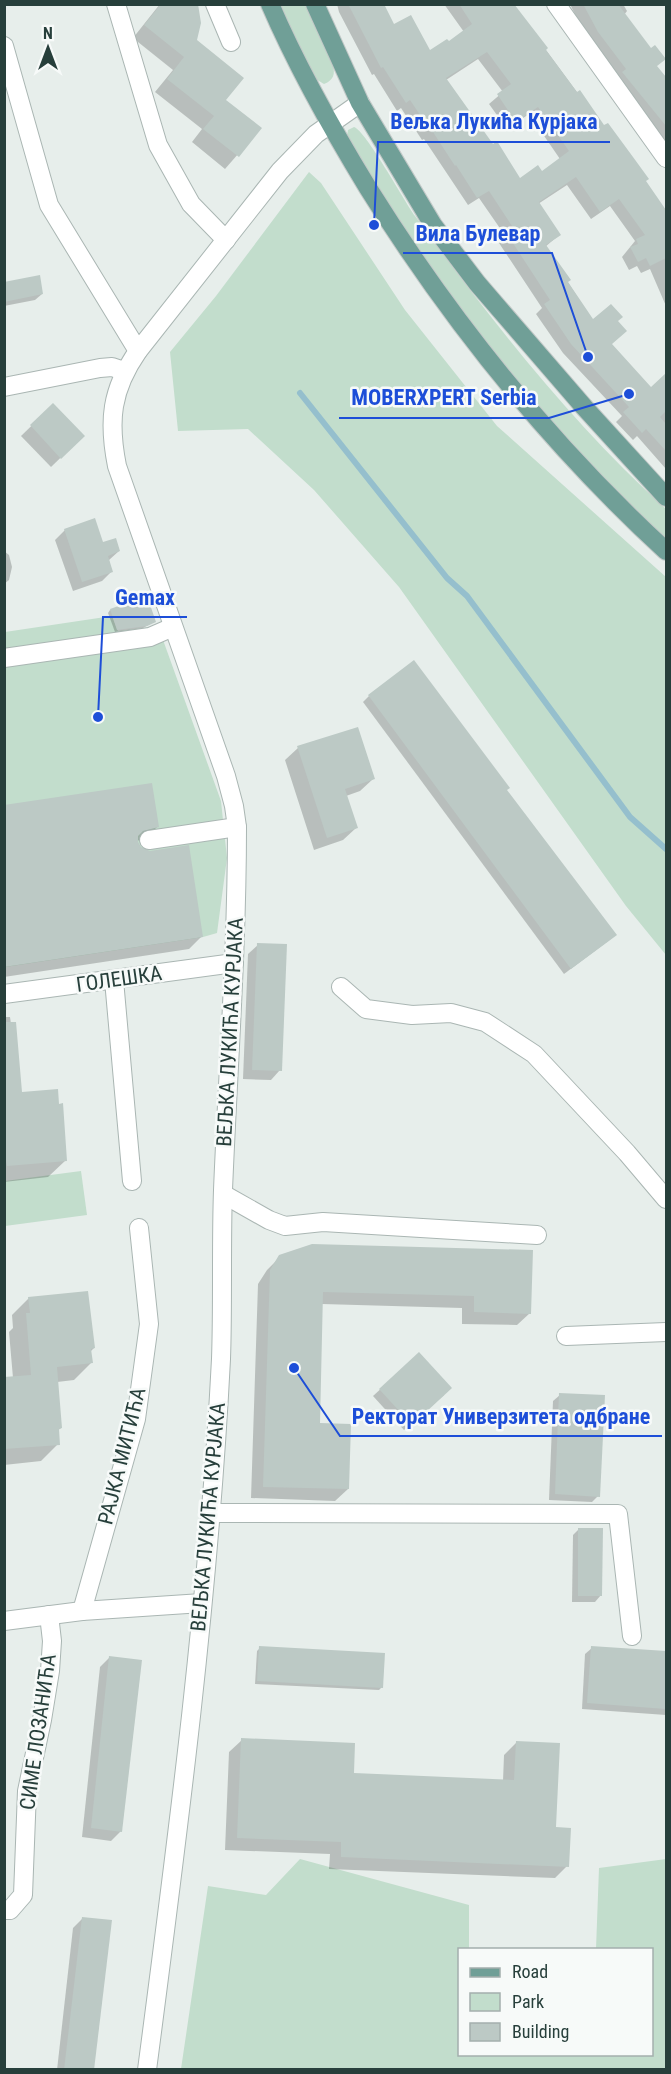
<svg xmlns="http://www.w3.org/2000/svg" width="671" height="2074" font-family="'Roboto Condensed',sans-serif">
	<style>
		.green { fill: #c2ddcc }
		.shadow { fill: #0003; fill-rule: evenodd }
		.lines { fill: none; stroke-linecap: round; stroke-linejoin: round }
		.stream { stroke: #95bfcd; stroke-width: 6 }
		.building { fill: #bcc9c5; fill-rule: evenodd }
		.minor-casing { stroke: #aab6b3; stroke-width: 20 }
		.major-casing { stroke: #c3c9c8; stroke-width: 20 }
		.minor { stroke: #fff; stroke-width: 18 }
		.major { stroke: #709f97; stroke-width: 18 }
		.labels { text-anchor: middle; stroke-width: 5; stroke-linejoin: round; paint-order: stroke }
		.street-label { font-size: 21px; fill: #273f3b; stroke: #f7faf9 }
		.leader { fill: none; stroke: #1d4ed8; stroke-width: 2 }
		.callout-dot { fill: #1d4ed8; stroke: #f7faf9; stroke-width: 2 }
		.callout-label { font-size: 22px; text-anchor: middle; font-weight: bold; fill: #1d4ed8; stroke: #f7faf9; stroke-width: 5; stroke-linejoin: round; paint-order: stroke }
	</style>
	<rect width="100%" height="100%" fill="#e7eeeb"/>
	<g class="green">
		<path d="M279,5H305L333,65C335,74 334,80 324,84L314,78Z"/>
		<path d="M354,127C366,131 404,201 415,216C491,320 571,423 666,509V542L625,501L528,395L479,337L357,163L347,136L348,130Z"/>
		<polygon points="309,172 321,183 405,310 497,426 666,577 666,955 626,906 399,587 314,490 248,429 178,431 170,352 216,296"/>
		<polygon points="112,616 118,631 158,626 221,801 227,858 217,933 203,937 5,967 5,632"/>
		<polygon points="81,1171 87,1215 5,1226 5,1181"/>
		<polygon points="300,1859 469,1905 469,1949 460,1950 460,2054 652,2054 652,1950 596,1949 599,1868 666,1859 666,2069 181,2069 208,1886 266,1895"/>
	</g>
	<g class="shadow">
		<polygon points="160,4 193,4 195,41 224,101 260,129 225,169 192,142 202,129 155,92 173,70 133,38"/>
		<path d="M337,4H383L394,26L430,52L448,44L464,32L444,4H512L666,213V306L650,269L641,273L637,266L629,270L622,257L635,241L610,206L591,219L567,185L538,204L559,235L545,247L593,321L616,322L611,345L651,389L662,380L666,385V469L637,436L633,440L616,422L622,416L563,353L536,314L542,308L499,243L506,237L479,198L468,205L424,139L422,140L401,108L397,111L374,74L372,75L339,12ZM478,59L503,92L489,104L507,129L529,114L560,159L541,173L519,180L492,146L446,80Z"/>
		<polygon points="570,4 623,4 627,11 624,15 656,66 666,79 666,147 589,43"/>
		<polygon points="4,283 42,294 35,300 4,306"/>
		<polygon points="53,405 83,436 51,467 21,436"/>
		<polygon points="65,530 119,551 109,560 111,572 102,581 73,591 55,540"/>
		<polygon points="4,551 9,555 12,567 9,580 4,584"/>
		<polygon points="110,610 154,622 143,628 115,632 108,613"/>
		<polygon points="369,696 506,791 608,941 564,974 363,702"/>
		<polygon points="298,748 373,779 360,791 346,796 356,828 343,840 314,850 285,760"/>
		<polygon points="4,807 157,827 145,839 136,841 202,936 189,949 4,977"/>
		<polygon points="258,945 280,1070 271,1080 243,1079 248,954"/>
		<polygon points="4,1017 10,1017 21,1094 66,1160 48,1177 4,1182"/>
		<polygon points="312,1245 530,1313 517,1325 462,1324 462,1308 322,1304 318,1425 348,1489 335,1501 251,1498 258,1284 267,1270 280,1257"/>
		<polygon points="29,1298 94,1348 90,1352 91,1363 74,1380 57,1382 61,1428 57,1431 58,1444 41,1461 4,1465 4,1379 13,1378 9,1332 13,1328 12,1315"/>
		<polygon points="419,1354 444,1395 404,1430 373,1396"/>
		<polygon points="560,1395 598,1496 592,1502 549,1500 553,1401"/>
		<polygon points="579,1529 601,1595 595,1602 572,1602 573,1535"/>
		<polygon points="260,1648 382,1687 379,1690 255,1684 257,1651"/>
		<polygon points="592,1648 666,1653 666,1715 582,1709 585,1654"/>
		<polygon points="109,1658 121,1831 111,1841 82,1837 100,1667"/>
		<polygon points="242,1740 352,1775 503,1781 504,1755 516,1743 554,1829 567,1866 555,1878 329,1869 330,1854 225,1850 229,1752"/>
		<polygon points="82,1919 93,2070 57,2070 73,1928"/>
	</g>
	<g class="lines">
		<polyline class="stream" points="300,393 447,578 467,596 630,817 666,849"/>
	</g>
	<g class="building">
		<polygon points="161,4 198,4 201,23 197,40 244,78 226,100 262,128 239,157 203,129 214,116 167,79 184,57 144,25"/>
		<path d="M348,4H384L394,24L411,15L430,50L447,39L449,41L472,24L459,4H514L548,48L546,50L577,92L580,90L604,125L608,123L633,157L649,179L646,181L666,210V258L650,266L646,258L638,262L630,247L638,244L636,239L645,235L619,199L600,212L576,177L539,202L561,235L546,245L571,280L568,282L593,319L611,304L623,317L618,321L627,331L612,344L651,387L666,373V411L660,417L666,424V451L646,429L642,433L623,412L629,407L571,344L544,304L550,300L507,234L514,229L489,191L477,198L456,165L455,166L433,132L432,133L410,100L406,103L383,67L381,68ZM487,52L511,84L497,94L516,122L538,107L569,151L542,171L538,165L520,178L497,141L493,144L446,78Z"/>
		<polygon points="583,4 618,4 651,48 655,45 666,59 657,66 666,77 666,126 622,72 626,69 598,32"/>
		<polygon points="40,275 43,294 4,302 4,282"/>
		<polygon points="53,403 85,436 61,459 30,425"/>
		<polygon points="95,518 103,542 116,538 120,551 108,556 113,572 82,582 64,529"/>
		<polygon points="147,596 156,622 147,626 117,630 110,609"/>
		<polygon points="414,660 510,788 507,790 617,935 571,969 368,695"/>
		<polygon points="358,727 375,779 345,789 358,828 327,838 297,746"/>
		<polygon points="152,783 159,827 143,831 138,836 138,842 141,847 150,851 189,845 203,937 4,967 4,805"/>
		<polygon points="257,943 287,944 282,1071 252,1070"/>
		<polygon points="4,1022 16,1022 22,1092 58,1089 59,1104 63,1103 67,1161 7,1166 4,1150"/>
		<polygon points="312,1244 533,1250 531,1314 474,1312 474,1296 323,1292 320,1423 351,1424 349,1489 263,1487 270,1270 279,1255"/>
		<polygon points="88,1291 95,1348 91,1349 93,1363 57,1367 62,1428 59,1429 60,1445 4,1449 4,1377 31,1375 26,1313 30,1313 28,1297"/>
		<polygon points="419,1352 452,1388 412,1425 379,1389"/>
		<polygon points="559,1393 605,1395 600,1497 555,1494"/>
		<polygon points="578,1528 603,1528 602,1596 578,1596"/>
		<polygon points="259,1646 385,1653 383,1688 257,1681"/>
		<polygon points="591,1646 666,1651 666,1709 587,1703"/>
		<polygon points="109,1656 142,1660 122,1832 91,1828"/>
		<polygon points="241,1738 355,1743 354,1773 514,1780 516,1741 560,1743 556,1827 571,1828 569,1867 341,1857 341,1842 237,1838"/>
		<polygon points="82,1917 112,1920 94,2070 64,2070"/>
	</g>
	<g class="lines">
		<defs>
			<g id="minor">
				<polyline points="116,4 158,145 191,204 226,240"/>
				<polyline points="215,4 231,42"/>
				<polyline points="556,4 666,158"/>
				<polyline points="4,46 49,205 138,351"/>
				<polyline points="4,387 100,368 112,367 124,371"/>
				<polyline points="4,658 150,637 173,627"/>
				<polyline points="149,840 237,827"/>
				<polyline points="114,980 132,1181"/>
				<polyline points="341,987 366,1009 412,1015 451,1013 485,1022 534,1054 627,1153 666,1199"/>
				<polyline points="4,994 234,963"/>
				<polyline points="223,1194 269,1220 285,1226 323,1222 537,1235"/>
				<polyline points="566,1336 666,1332"/>
				<polyline points="210,1513 618,1514 632,1636"/>
				<polyline points="82,1611 136,1419 149,1324 139,1228"/>
				<polyline points="4,1621 82,1611 202,1603"/>
				<polyline points="4,1910 10,1910 23,1895 27,1791 42,1720 50,1671 52,1641 49,1615"/>
				<path d="M147,2070C178,1833 209,1597 221,1359C223,1303 221,1246 223,1190C228,1069 237,948 237,827L234,806L226,776L117,466C108,421 111,390 138,351L280,171L316,134L360,103"/>
			</g>
			<g id="major">
				<path d="M270,4C298,69 332,129 368,188C451,321 551,445 666,551"/>
				<polyline points="315,4 360,103 433,225 477,283 584,407 666,497"/>
			</g>
		</defs>
		<use href="#minor" class="minor-casing"/>
		<use href="#major" class="major-casing"/>
		<use href="#minor" class="minor"/>
		<use href="#major" class="major"/>
	</g>
	<g class="labels">
		<g class="street-label">
			<text transform="translate(119 979) rotate(-8)" y="7">ГОЛЕШКА</text>
			<text transform="translate(230 1032) rotate(-87)" y="7">ВЕЉКА ЛУКИЋА КУРЈАКА</text>
			<text transform="translate(122 1456) rotate(-76)" y="7">РАЈКА МИТИЋА</text>
			<text transform="translate(208 1517) rotate(-85)" y="7">ВЕЉКА ЛУКИЋА КУРЈАКА</text>
			<text transform="translate(38 1732) rotate(-82)" y="7">СИМЕ ЛОЗАНИЋА</text>
		</g>
	</g>
	<path class="leader" d="M374 225L378 142H610M588 357L552 253H403M629 394L549 418H339M98 717L103 617H187M294 1368L340 1436H662"/>
	<g class="callout-dot">
		<circle cx="374" cy="225" r="6"/>
		<circle cx="588" cy="357" r="6"/>
		<circle cx="629" cy="394" r="6"/>
		<circle cx="98" cy="717" r="6"/>
		<circle cx="294" cy="1368" r="6"/>
	</g>
	<g class="callout-label">
		<text x="494" y="129">Вељка Лукића Курјака</text>
		<text x="478" y="241">Вила Булевар</text>
		<text x="444" y="405">MOBERXPERT Serbia</text>
		<text x="145" y="605">Gemax</text>
		<text x="501" y="1424">Ректорат Универзитета одбране</text>
	</g>
	<rect width="671" height="2074" fill="none" stroke="#273f3b" stroke-width="12"/>
	<rect x="458" y="1948" width="195" height="108" fill="#f7faf9" stroke="#a4afad" stroke-width="1.5"/>
	<rect x="470" y="1968" width="30" height="9" fill="#709f97" stroke="#a4afad" stroke-width="1.5"/>
	<text x="512" y="1978" font-size="18" fill="#273f3b">Road</text>
	<rect x="470" y="1993" width="30" height="18" fill="#c2ddcc" stroke="#a4afad" stroke-width="1.5"/>
	<text x="512" y="2008" font-size="18" fill="#273f3b">Park</text>
	<rect x="470" y="2023" width="30" height="18" fill="#bcc9c5" stroke="#a4afad" stroke-width="1.5"/>
	<text x="512" y="2038" font-size="18" fill="#273f3b">Building</text>
	<g transform="translate(48 48)" stroke="#f7faf9" stroke-width="4.5" paint-order="stroke">
	<path d="M0-4.5L10 22L0 15L-10 22Z" fill="#273f3b"/>
	<text y="-9" font-size="16" font-weight="bold" text-anchor="middle" fill="#273f3b">N</text>
	</g>
</svg>
